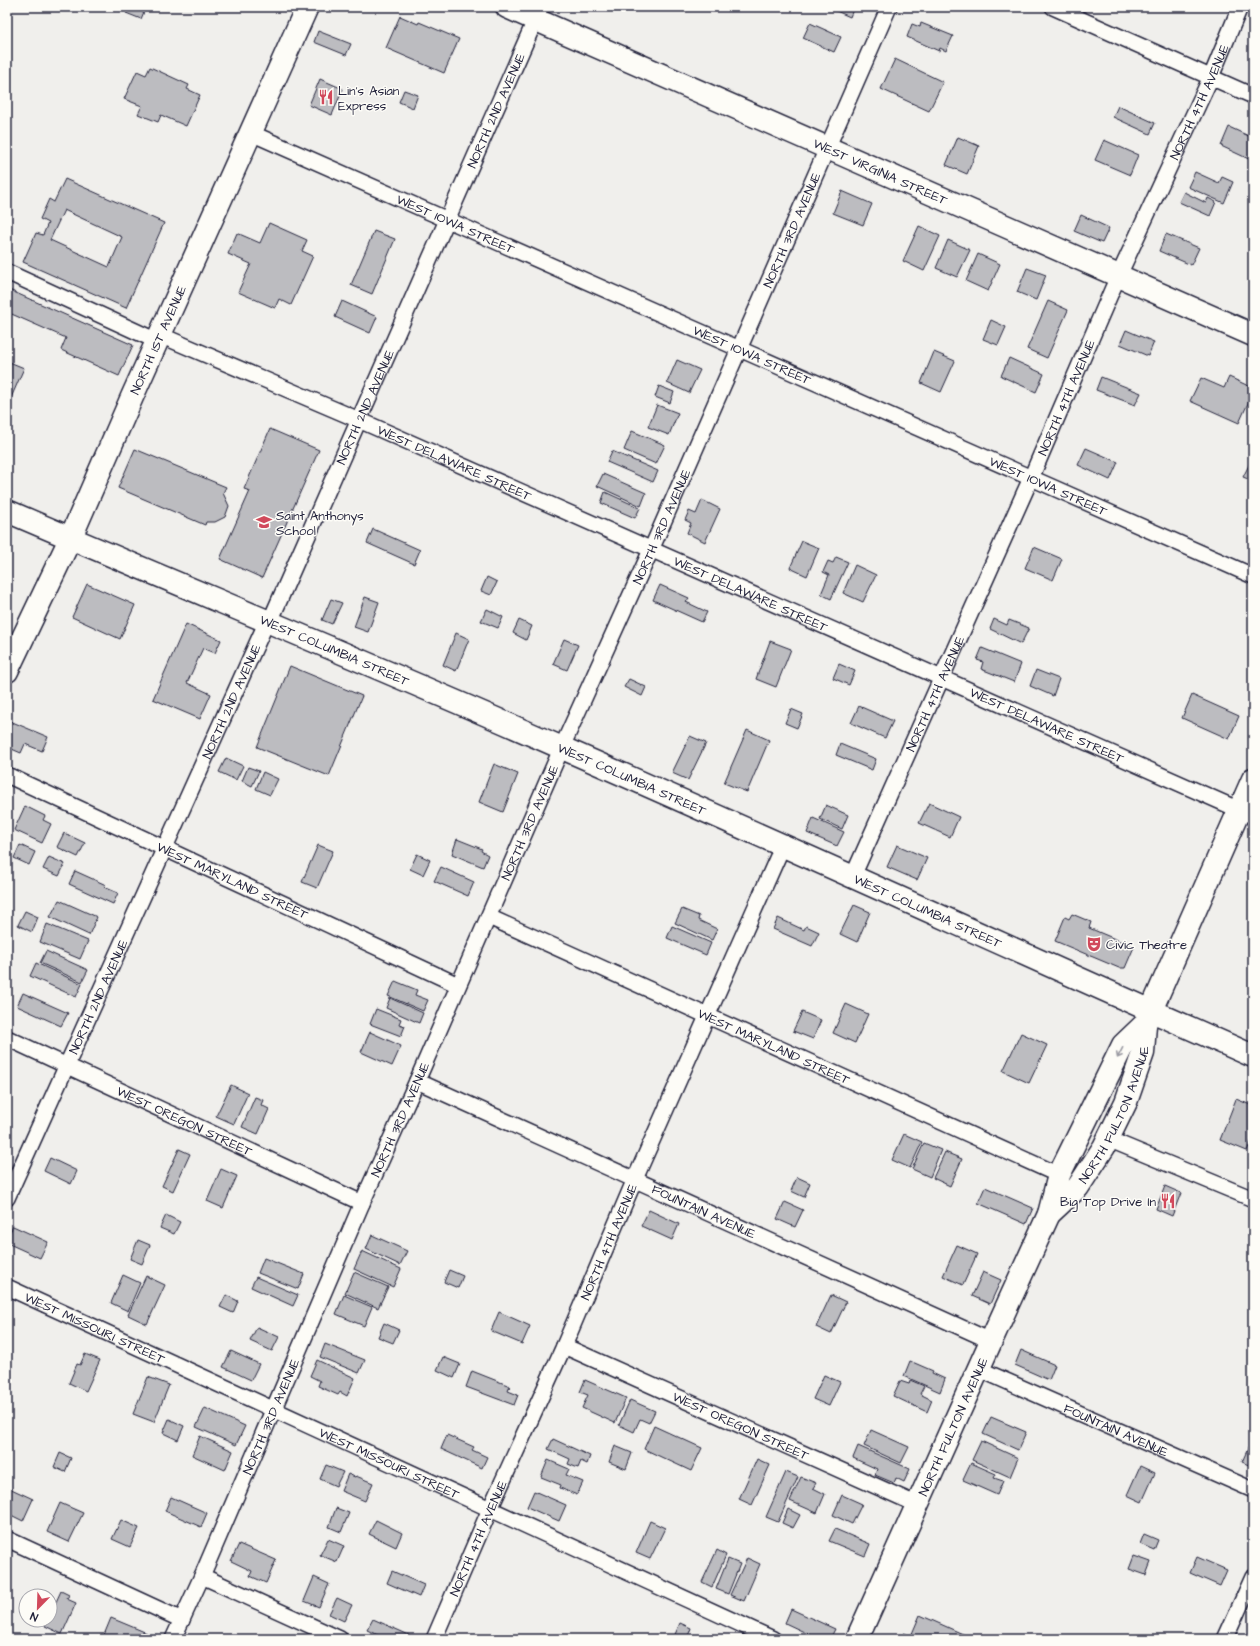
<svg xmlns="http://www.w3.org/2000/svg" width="1260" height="1646" font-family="'Architects Daughter',sans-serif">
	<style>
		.building { fill: #bcbcc0; stroke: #22223b; fill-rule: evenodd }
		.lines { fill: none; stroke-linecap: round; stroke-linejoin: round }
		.street-casing { stroke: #22223b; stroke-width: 18 }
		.secondary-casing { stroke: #22223b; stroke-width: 25 }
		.primary-casing { stroke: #22223b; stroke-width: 25 }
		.street { stroke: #fdfcf7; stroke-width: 15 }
		.secondary { stroke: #fdfcf7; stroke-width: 22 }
		.primary { stroke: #fdfcf7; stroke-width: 22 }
		.oneway { stroke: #9a9aa2 }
		.labels { text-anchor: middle; stroke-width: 3; stroke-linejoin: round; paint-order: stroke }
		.poi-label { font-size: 13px; fill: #22223b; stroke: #fdfcf7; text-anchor: start }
		.street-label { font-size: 13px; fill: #22223b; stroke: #fdfcf7 }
	</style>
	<rect width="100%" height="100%" fill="#f0efec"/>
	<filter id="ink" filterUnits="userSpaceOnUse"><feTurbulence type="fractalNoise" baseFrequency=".025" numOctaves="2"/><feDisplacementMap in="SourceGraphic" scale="8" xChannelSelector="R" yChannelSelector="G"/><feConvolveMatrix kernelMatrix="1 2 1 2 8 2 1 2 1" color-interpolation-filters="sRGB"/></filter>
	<g filter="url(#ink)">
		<g class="building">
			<polygon points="128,7 146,7 141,19 126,13"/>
			<polygon points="827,7 854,7 850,17"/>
			<polygon points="400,16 418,24 419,22 459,39 444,73 386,48"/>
			<polygon points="810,23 841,37 834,52 803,38"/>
			<polygon points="921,23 953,36 946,51 940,48 939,51 907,37 912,24 920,27"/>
			<polygon points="318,31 351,44 346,55 314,42"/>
			<polygon points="895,59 943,82 929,111 881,89"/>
			<polygon points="150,67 189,85 187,89 200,95 186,126 161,115 158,122 138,114 142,106 124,99 137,71 146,75"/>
			<polygon points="320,79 343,89 332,115 309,105"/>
			<polygon points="404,90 418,95 413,108 399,102"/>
			<polygon points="1118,106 1155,123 1150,134 1113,117"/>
			<polygon points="1229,127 1253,138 1253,161 1221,146"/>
			<polygon points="958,137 979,146 967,174 946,165"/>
			<polygon points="1104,140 1138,155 1130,175 1095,160"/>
			<polygon points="1195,172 1219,183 1222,177 1233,182 1224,203 1188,187"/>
			<path d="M65,179L164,223L126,308L23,262L36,233L43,235L48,223L40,219L49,199L54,202ZM64,210L122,237L109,267L50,240Z"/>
			<polygon points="842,191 872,204 863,225 833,213"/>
			<polygon points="1184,192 1206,203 1208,198 1216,202 1210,216 1179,202"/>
			<polygon points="1081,215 1109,228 1102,243 1074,231"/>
			<polygon points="269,223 307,240 302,251 313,256 291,305 279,299 275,308 238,292 251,264 228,254 237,233 260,243"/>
			<polygon points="919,226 940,236 924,271 903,261"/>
			<polygon points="374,231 395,239 372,294 351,285"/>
			<polygon points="1166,234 1199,248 1191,265 1159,251"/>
			<polygon points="948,240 970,250 957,277 936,268"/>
			<polygon points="978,254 1000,264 988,291 966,281"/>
			<polygon points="1027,268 1046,275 1036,300 1017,292"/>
			<polygon points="7,289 133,345 119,376 61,350 66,338 7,312"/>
			<polygon points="342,301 377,317 370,333 335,317"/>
			<polygon points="1048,301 1068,310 1047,358 1027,349"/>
			<polygon points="991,320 1006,327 998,345 983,339"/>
			<polygon points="1126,330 1154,342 1148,356 1120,344"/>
			<polygon points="934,352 955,361 941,392 921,383"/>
			<polygon points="1009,358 1044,374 1036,392 1001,376"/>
			<polygon points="677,360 700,370 689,393 667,383"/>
			<polygon points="7,361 24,368 7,407"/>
			<polygon points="1101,377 1141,393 1135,405 1096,390"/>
			<polygon points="1229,377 1253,388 1253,392 1239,423 1190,401 1201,378 1224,388"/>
			<polygon points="659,386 674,392 670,403 655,397"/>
			<polygon points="657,405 678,413 669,435 648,427"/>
			<polygon points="270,429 319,450 262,578 220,559 250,491 244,489"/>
			<polygon points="632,431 665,445 656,464 624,450"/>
			<polygon points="1086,448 1118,462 1110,480 1078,465"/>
			<polygon points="135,449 226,487 223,493 229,506 225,517 215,522 206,522 205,525 118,488"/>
			<polygon points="612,451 658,471 653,482 607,462"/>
			<polygon points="1250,463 1253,464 1253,481 1243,477"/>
			<polygon points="603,474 646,493 641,506 597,486"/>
			<polygon points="605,492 640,508 635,518 601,503"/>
			<polygon points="702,500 720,509 705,542 687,533 691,523 685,520 689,511 696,514"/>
			<polygon points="373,529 420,550 414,564 367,543"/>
			<polygon points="802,541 819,548 807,576 790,568"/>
			<polygon points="1034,547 1062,559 1053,580 1025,568"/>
			<polygon points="836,557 848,562 831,599 821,594 829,575 823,572 828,561 833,563"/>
			<polygon points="855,565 876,575 863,602 843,593"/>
			<polygon points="487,577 497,582 491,595 481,591"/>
			<polygon points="87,584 135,605 120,639 72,617"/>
			<polygon points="660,585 689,598 686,602 707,612 702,622 653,600"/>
			<polygon points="365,597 379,602 368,632 354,627"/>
			<polygon points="331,599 342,603 332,624 322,620"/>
			<polygon points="487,609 503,617 498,628 481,621"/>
			<polygon points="994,619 1007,625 1009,620 1029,628 1021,644 990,629"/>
			<polygon points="519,620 532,626 526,640 513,633"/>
			<polygon points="186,624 221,640 215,653 203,648 187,683 211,694 200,719 153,699"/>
			<polygon points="456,633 469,639 456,671 443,665"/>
			<polygon points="564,639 578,645 567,670 553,664"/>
			<polygon points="770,641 791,649 776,687 756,679"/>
			<polygon points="982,648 1021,664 1014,682 981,669 983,662 977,660"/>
			<polygon points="839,664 855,671 849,685 833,678"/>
			<polygon points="290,666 362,696 329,776 257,747"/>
			<polygon points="1036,670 1059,679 1053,696 1030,686"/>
			<polygon points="629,679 646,687 642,696 624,687"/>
			<polygon points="1192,695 1239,716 1229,739 1182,718"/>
			<polygon points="859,706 893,721 885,738 851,723"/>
			<polygon points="791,709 803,714 797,728 785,723"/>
			<polygon points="10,721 48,737 42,751 25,744 21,753 7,747 7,729"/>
			<polygon points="747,730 769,740 747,792 724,783"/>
			<polygon points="690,736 706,743 688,780 672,773"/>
			<polygon points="840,744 876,759 872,770 836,755"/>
			<polygon points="226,758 243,766 236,780 219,772"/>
			<polygon points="494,764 518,774 503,812 479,802"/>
			<polygon points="248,767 259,771 252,786 242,781"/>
			<polygon points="263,772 278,779 270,795 256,789"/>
			<polygon points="929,803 959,817 950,837 919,823"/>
			<polygon points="826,805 848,815 842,829 820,819"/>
			<polygon points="25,806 45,816 43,820 51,824 42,843 14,830"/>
			<polygon points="813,818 844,832 837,846 807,833"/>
			<polygon points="64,833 85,843 78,857 57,847"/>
			<polygon points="457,839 482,849 481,851 488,855 483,867 452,854"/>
			<polygon points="20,845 35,852 29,865 14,858"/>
			<polygon points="318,845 333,851 317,888 302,882"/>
			<polygon points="897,845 927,858 917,880 887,867"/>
			<polygon points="417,854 430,860 423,875 410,869"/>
			<polygon points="49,857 65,864 59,876 43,869"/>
			<polygon points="441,867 474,882 468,896 434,881"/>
			<polygon points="75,871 106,885 104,887 118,893 113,904 69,884"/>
			<polygon points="59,900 97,917 89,935 50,917"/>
			<polygon points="854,905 870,912 857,942 840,934"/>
			<polygon points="682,909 699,916 698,920 717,929 712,940 675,923"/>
			<polygon points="25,911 38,917 32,932 18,925"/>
			<polygon points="1072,914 1091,922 1089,928 1134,947 1125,968 1119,968 1055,941 1065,917 1069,919"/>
			<polygon points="778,918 804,930 806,926 819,932 812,946 773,929"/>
			<polygon points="47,924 88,941 80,959 40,942"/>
			<polygon points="672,926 711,943 706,955 667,938"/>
			<polygon points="46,951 88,970 82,982 40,963"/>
			<polygon points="36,963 82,984 76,997 30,976"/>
			<polygon points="395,981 417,990 415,995 428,1000 423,1011 388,996"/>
			<polygon points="23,993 68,1013 61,1026 17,1006"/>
			<polygon points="390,998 423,1013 419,1023 386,1008"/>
			<polygon points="846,1004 868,1014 855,1043 833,1033"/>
			<polygon points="376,1009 401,1019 399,1024 405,1026 401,1036 370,1024"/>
			<polygon points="802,1012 821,1020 813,1039 793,1031"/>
			<polygon points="370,1032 401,1046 392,1066 361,1052"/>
			<polygon points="1021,1033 1047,1045 1029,1083 1003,1071"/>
			<polygon points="231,1085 248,1093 234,1124 216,1116"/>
			<polygon points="255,1097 263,1100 261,1105 269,1109 258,1134 242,1127"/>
			<polygon points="1236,1099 1253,1106 1253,1137 1247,1151 1220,1140"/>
			<polygon points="904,1134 922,1142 910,1168 892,1160"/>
			<polygon points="924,1143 941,1150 930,1177 912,1169"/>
			<polygon points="179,1149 190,1154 173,1191 162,1186"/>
			<polygon points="945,1152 962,1159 950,1186 933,1178"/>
			<polygon points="50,1158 77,1171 71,1184 44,1171"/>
			<polygon points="221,1169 237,1176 223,1208 207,1201"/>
			<polygon points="797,1177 810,1183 804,1197 791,1191"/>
			<polygon points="1165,1186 1181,1193 1172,1216 1156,1209"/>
			<polygon points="985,1187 1033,1208 1026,1224 978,1203"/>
			<polygon points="785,1202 803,1210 795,1227 777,1219"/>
			<polygon points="649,1210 679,1224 672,1240 641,1226"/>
			<polygon points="166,1215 180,1222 174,1234 160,1228"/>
			<polygon points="13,1226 48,1242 40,1258 7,1243 7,1238"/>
			<polygon points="372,1235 407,1251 400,1265 366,1249"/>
			<polygon points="138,1240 150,1245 142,1264 130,1259"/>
			<polygon points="957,1245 977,1254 963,1285 943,1276"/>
			<polygon points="362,1251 401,1269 393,1287 354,1269"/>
			<polygon points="264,1258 304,1274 298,1289 258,1273"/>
			<polygon points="449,1270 463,1276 458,1288 444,1282"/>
			<polygon points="354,1272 388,1287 378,1308 345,1293"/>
			<polygon points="983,1272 1001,1280 990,1304 972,1296"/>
			<polygon points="123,1275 140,1283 128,1311 111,1303"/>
			<polygon points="146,1276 165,1285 147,1324 128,1315"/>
			<polygon points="256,1277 298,1295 293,1306 251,1287"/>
			<polygon points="226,1295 238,1301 233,1313 220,1307"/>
			<polygon points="344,1295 372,1307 364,1326 336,1314"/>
			<polygon points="831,1295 846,1302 831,1334 816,1327"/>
			<polygon points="499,1312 530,1326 522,1344 491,1331"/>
			<polygon points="384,1323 399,1330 393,1343 378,1337"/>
			<polygon points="257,1327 279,1337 272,1351 250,1341"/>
			<polygon points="325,1344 365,1360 359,1373 320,1357"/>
			<polygon points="1021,1350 1055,1365 1049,1380 1015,1365"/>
			<polygon points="231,1351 259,1364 251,1380 223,1367"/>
			<polygon points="85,1354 100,1360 86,1391 69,1383 77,1364 80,1365"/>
			<polygon points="443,1357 460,1364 454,1378 437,1370"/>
			<polygon points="317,1360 355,1378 347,1396 340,1392 338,1395 318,1386 320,1381 310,1376"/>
			<polygon points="910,1361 933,1371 932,1373 945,1379 940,1392 904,1376"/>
			<polygon points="472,1371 510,1386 508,1391 518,1395 514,1405 466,1387"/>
			<polygon points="824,1375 840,1382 829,1406 813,1399"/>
			<polygon points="148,1377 169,1385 154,1422 133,1414"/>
			<polygon points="585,1380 626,1398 615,1423 582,1408 588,1395 580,1392"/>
			<polygon points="910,1380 924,1386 920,1394 932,1400 927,1412 893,1396 900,1381 909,1384"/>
			<polygon points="630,1400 655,1411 649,1423 640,1419 634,1432 619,1425"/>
			<polygon points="205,1408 245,1426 236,1445 196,1427"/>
			<polygon points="991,1417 1026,1432 1018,1450 983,1434"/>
			<polygon points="169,1419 184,1426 178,1440 163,1433"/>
			<polygon points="654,1426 702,1448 691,1471 644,1449"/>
			<polygon points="871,1430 909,1447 901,1463 864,1446"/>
			<polygon points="447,1435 474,1447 472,1450 487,1457 482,1468 441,1449"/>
			<polygon points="200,1436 233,1451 225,1470 192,1455"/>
			<polygon points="1253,1437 1253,1467 1242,1462"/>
			<polygon points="553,1439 590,1456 587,1464 581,1461 578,1468 568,1464 570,1459 548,1449"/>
			<polygon points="981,1441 1018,1458 1010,1477 972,1460"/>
			<polygon points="615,1446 632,1453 626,1469 609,1462"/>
			<polygon points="858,1446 910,1469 904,1482 896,1478 894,1483 875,1475 877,1469 853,1458"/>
			<polygon points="60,1453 71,1458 65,1472 54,1467"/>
			<polygon points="757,1459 770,1465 752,1505 739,1499"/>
			<polygon points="548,1460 569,1469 566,1475 583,1482 577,1495 560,1488 561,1485 541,1477"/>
			<polygon points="971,1463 996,1474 994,1478 1003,1481 997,1495 963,1480"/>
			<polygon points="326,1465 343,1472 336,1486 320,1479"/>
			<polygon points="1140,1466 1155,1473 1142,1502 1127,1495"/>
			<polygon points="786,1472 798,1477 778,1522 766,1517"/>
			<polygon points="348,1474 355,1477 356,1476 373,1483 365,1501 341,1491"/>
			<polygon points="801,1477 816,1483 813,1488 825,1494 817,1513 790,1501"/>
			<polygon points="7,1487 33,1499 23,1521 7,1513"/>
			<polygon points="534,1491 566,1505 559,1521 527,1507"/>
			<polygon points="842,1495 862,1504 852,1524 833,1515"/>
			<polygon points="171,1497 207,1513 201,1527 165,1511"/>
			<polygon points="60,1503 83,1513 69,1542 47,1532"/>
			<polygon points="336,1508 349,1513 341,1532 329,1527"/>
			<polygon points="788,1509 800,1515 793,1528 782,1523"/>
			<polygon points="121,1520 139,1528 130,1547 112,1539"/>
			<polygon points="376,1520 402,1533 396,1547 369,1534"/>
			<polygon points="650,1521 665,1528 650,1559 636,1553"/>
			<polygon points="835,1529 870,1544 865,1556 829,1541"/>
			<polygon points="1144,1534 1158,1540 1154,1550 1140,1544"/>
			<polygon points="328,1539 344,1546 337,1562 320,1555"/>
			<polygon points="239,1544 276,1560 266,1583 250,1576 252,1571 231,1561"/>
			<polygon points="717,1550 726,1555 712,1587 702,1582"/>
			<polygon points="1134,1556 1151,1562 1146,1575 1129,1569"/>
			<polygon points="1197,1557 1227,1570 1220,1586 1190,1573"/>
			<polygon points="747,1558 760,1564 744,1601 730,1595"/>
			<polygon points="728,1559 740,1564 728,1594 716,1589"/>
			<polygon points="392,1571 424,1585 419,1597 387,1583"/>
			<polygon points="314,1577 329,1584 319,1607 304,1601"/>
			<polygon points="61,1591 69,1595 67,1599 76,1603 62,1634 45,1626 48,1620 50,1620 50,1615"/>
			<polygon points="337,1598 352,1605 344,1621 329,1614"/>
			<polygon points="791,1609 835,1629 830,1639 819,1639 785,1623"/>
			<polygon points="920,1615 974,1639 901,1639 904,1633 911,1636"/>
			<polygon points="111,1618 147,1633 145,1639 113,1639 104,1635"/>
			<polygon points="373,1619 409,1635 408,1639 386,1639 367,1630"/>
			<polygon points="680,1623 691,1628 687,1639 673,1639"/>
			<polygon points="701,1633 713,1639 699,1639"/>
		</g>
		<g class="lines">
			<defs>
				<g id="street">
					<polyline points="1053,7 1253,96"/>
					<path id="s1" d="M251,133L1253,576"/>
					<polyline points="7,272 157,341"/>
					<path id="s2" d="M160,335L359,420L1253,816"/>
					<path id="s3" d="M7,775L458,985"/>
					<path id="s4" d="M853,876L1031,478L1112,290L1211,77L1240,7"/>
					<path id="s5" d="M489,917L1059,1175"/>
					<path id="s6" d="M7,1038L362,1203"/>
					<path id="s7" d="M417,1081L991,1341"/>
					<polyline points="1108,1139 1253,1199"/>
					<path id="s8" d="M7,1198L267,621L272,617L541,7"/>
					<path id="s9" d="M7,1287L773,1639"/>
					<path id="s10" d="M564,1346L918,1505"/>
					<path id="s11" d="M979,1369L1253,1490"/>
					<polyline points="7,1539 182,1620"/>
					<polyline points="202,1576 340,1639"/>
					<path id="s12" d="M173,1639L202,1576L362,1203L417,1081L562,747L651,550L889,7"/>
					<path id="s13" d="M434,1639L490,1509L564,1346L635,1179L783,845"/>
					<polyline points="1225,1639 1253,1577"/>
				</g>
				<g id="secondary">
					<path id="s14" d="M507,7L1253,335"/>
					<path id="s15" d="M7,511C191,590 377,666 560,747C792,848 1022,954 1253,1056"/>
				</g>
				<g id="primary">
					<path id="s16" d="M7,671L71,537L132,397L307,7"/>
					<path id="s17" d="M1049,1214L1078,1187L1104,1147L1126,1102L1143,1053L1145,1024"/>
					<path id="s18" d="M857,1639L991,1341L1049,1214L1059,1175L1123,1045L1145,1024L1253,779"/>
				</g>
			</defs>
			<use href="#street" class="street-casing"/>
			<use href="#secondary" class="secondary-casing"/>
			<use href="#primary" class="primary-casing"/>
			<use href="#street" class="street"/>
			<use href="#secondary" class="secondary"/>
			<use href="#primary" class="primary"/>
		</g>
		<defs><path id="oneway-shaft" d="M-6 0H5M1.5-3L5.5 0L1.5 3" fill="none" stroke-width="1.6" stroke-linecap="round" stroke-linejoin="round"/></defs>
		<use class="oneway" href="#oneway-shaft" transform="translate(1120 1053) rotate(117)"/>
	</g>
	<defs>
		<symbol id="restaurant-bare" viewBox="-9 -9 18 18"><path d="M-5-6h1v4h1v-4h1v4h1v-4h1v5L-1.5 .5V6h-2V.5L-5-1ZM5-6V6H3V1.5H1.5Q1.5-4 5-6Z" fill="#d1495b" stroke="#fdfcf7" stroke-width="2.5" paint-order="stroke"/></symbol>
		<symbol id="school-bare" viewBox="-9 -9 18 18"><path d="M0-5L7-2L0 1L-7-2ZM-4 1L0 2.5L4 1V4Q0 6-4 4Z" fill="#d1495b" stroke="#fdfcf7" stroke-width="2.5" paint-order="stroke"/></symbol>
		<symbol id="theatre-bare" viewBox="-9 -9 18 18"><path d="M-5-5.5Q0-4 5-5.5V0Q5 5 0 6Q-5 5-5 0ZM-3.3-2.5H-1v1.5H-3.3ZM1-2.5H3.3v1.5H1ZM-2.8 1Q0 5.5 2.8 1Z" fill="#d1495b" stroke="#fdfcf7" stroke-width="2.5" paint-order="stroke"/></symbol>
	</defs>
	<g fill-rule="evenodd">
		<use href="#restaurant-bare" x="315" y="86" width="22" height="22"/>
		<use href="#school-bare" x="253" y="511" width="22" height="22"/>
		<use href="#theatre-bare" x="1083" y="933" width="22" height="22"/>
		<use href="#restaurant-bare" x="1157" y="1190" width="22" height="22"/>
	</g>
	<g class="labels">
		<g class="poi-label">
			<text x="338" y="95">Lin's Asian<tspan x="338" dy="15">Express</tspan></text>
			<text x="276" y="520">Saint Anthonys<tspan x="276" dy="15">School</tspan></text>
			<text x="1106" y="949">Civic Theatre</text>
			<text x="1156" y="1206" text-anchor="end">Big Top Drive In</text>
		</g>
		<g class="street-label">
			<text dy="5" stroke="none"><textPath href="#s4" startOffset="848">NORTH 4TH AVENUE</textPath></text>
			<text dy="5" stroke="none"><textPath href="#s8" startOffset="1193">NORTH 2ND AVENUE</textPath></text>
			<text dy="5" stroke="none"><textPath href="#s14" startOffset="408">WEST VIRGINIA STREET</textPath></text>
			<text dy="5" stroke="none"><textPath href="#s1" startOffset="224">WEST IOWA STREET</textPath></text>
			<text dy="5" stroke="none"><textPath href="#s12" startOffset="1539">NORTH 3RD AVENUE</textPath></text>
			<text dy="5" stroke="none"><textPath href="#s16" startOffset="364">NORTH 1ST AVENUE</textPath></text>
			<text dy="5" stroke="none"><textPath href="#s1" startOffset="548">WEST IOWA STREET</textPath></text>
			<text dy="5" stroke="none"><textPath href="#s4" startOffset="524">NORTH 4TH AVENUE</textPath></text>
			<text dy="5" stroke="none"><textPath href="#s8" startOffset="869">NORTH 2ND AVENUE</textPath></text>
			<text dy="5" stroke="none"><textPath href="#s2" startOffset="321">WEST DELAWARE STREET</textPath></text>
			<text dy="5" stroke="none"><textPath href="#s1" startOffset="872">WEST IOWA STREET</textPath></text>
			<text dy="5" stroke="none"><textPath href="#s12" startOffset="1215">NORTH 3RD AVENUE</textPath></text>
			<text dy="5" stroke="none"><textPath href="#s2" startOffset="645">WEST DELAWARE STREET</textPath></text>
			<text dy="5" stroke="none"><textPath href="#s15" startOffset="356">WEST COLUMBIA STREET</textPath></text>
			<text dy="5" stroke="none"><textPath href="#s4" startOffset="200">NORTH 4TH AVENUE</textPath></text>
			<text dy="5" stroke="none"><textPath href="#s8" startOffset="545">NORTH 2ND AVENUE</textPath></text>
			<text dy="5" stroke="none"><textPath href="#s2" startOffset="969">WEST DELAWARE STREET</textPath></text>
			<text dy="5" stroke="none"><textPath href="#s15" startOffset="680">WEST COLUMBIA STREET</textPath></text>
			<text dy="5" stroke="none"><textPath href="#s12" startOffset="891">NORTH 3RD AVENUE</textPath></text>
			<text dy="5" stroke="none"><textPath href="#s3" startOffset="249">WEST MARYLAND STREET</textPath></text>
			<text dy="5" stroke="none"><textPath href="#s15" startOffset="1004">WEST COLUMBIA STREET</textPath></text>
			<text dy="5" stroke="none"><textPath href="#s8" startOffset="221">NORTH 2ND AVENUE</textPath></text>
			<text dy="5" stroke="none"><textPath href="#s5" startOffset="313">WEST MARYLAND STREET</textPath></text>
			<text dy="5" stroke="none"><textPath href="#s17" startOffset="121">NORTH FULTON AVENUE</textPath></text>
			<text dy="5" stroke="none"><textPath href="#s12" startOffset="567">NORTH 3RD AVENUE</textPath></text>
			<text dy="5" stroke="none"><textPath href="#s6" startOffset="196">WEST OREGON STREET</textPath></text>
			<text dy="5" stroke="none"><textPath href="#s7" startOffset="315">FOUNTAIN AVENUE</textPath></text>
			<text dy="5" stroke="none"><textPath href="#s13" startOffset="434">NORTH 4TH AVENUE</textPath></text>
			<text dy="5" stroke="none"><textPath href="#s9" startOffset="97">WEST MISSOURI STREET</textPath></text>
			<text dy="5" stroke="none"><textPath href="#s12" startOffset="243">NORTH 3RD AVENUE</textPath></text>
			<text dy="5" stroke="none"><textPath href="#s10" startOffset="194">WEST OREGON STREET</textPath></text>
			<text dy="5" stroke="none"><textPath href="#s18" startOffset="233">NORTH FULTON AVENUE</textPath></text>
			<text dy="5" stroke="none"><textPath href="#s11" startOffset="150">FOUNTAIN AVENUE</textPath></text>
			<text dy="5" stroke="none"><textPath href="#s9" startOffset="421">WEST MISSOURI STREET</textPath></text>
			<text dy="5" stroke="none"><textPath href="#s13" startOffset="110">NORTH 4TH AVENUE</textPath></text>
		</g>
	</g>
	<rect width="1260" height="1646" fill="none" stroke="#fdfcf7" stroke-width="24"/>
	<rect x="12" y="12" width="1236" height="1622" fill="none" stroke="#22223b" stroke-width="1.5" filter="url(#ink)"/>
	<g transform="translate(38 1608) rotate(203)"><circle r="19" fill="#fdfcf7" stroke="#a5a5ac"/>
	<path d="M0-3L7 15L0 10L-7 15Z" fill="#d1495b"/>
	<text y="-6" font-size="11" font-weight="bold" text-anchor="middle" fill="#22223b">N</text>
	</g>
</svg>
